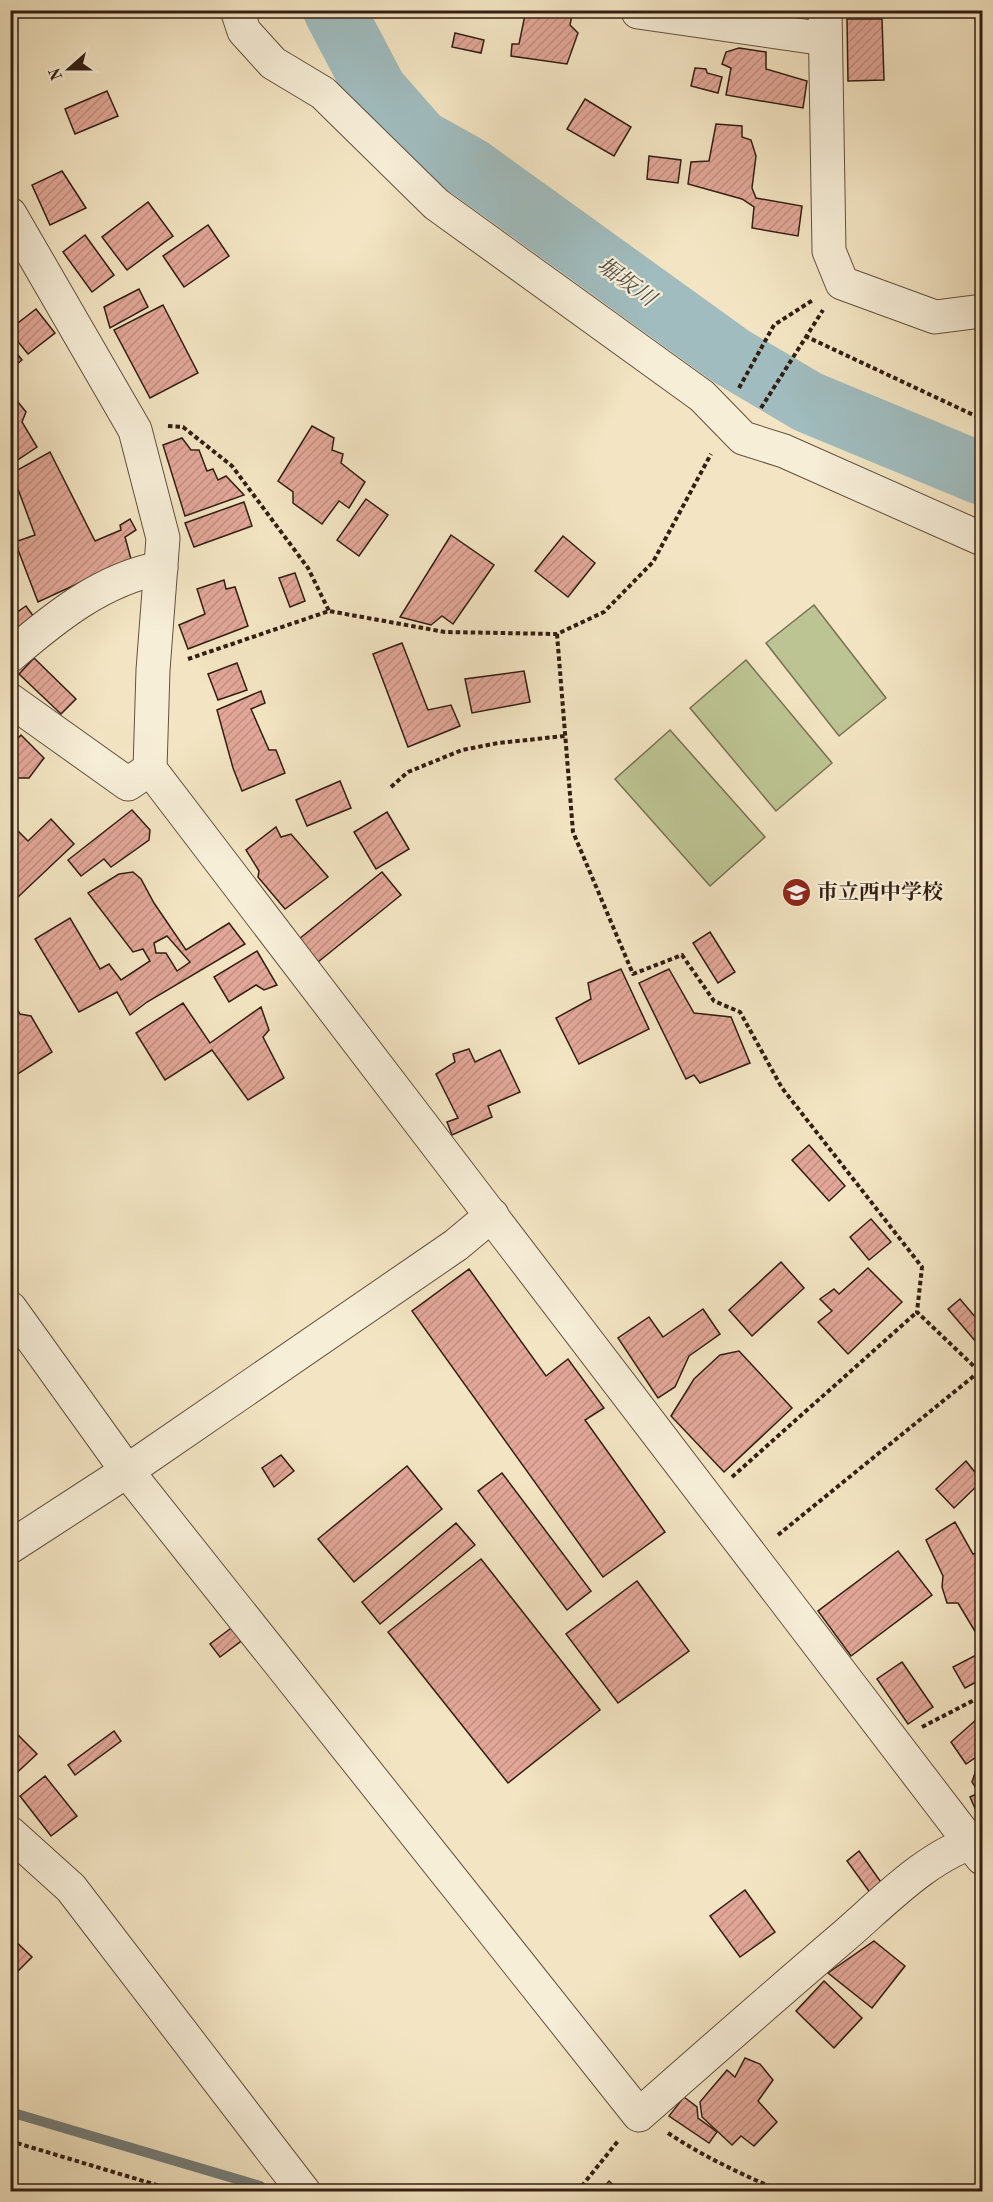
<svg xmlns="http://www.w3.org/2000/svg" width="993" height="2202" font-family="'Old Standard TT','Noto Serif JP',serif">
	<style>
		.pitch { fill: #bdc493; stroke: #787153; stroke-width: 1.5 }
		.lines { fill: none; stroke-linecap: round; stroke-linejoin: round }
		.stream { stroke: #747d7a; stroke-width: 10 }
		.river { stroke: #a0bcbe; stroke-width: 62 }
		.building { fill: url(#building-hatch); stroke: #331e13; stroke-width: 1.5; fill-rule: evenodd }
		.minor-casing { stroke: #63503f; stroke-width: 35 }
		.path { stroke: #331e13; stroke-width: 4; stroke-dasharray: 4.5 3; stroke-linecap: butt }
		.minor { stroke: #f7eed8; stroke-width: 33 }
		.labels { text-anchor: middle; stroke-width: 4.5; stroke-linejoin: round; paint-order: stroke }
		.poi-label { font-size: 21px; font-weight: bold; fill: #331e13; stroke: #f7eed8; text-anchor: start }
		.water-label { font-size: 22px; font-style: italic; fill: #544d46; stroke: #f7eed8 }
	</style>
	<defs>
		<pattern id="building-hatch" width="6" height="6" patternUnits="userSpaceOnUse" patternTransform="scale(1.5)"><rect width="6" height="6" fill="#e2a798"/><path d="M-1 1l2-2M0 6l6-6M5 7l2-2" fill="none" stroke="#c28f82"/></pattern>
	</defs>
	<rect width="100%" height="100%" fill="#f3e5c3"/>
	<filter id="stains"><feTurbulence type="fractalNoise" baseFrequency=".00333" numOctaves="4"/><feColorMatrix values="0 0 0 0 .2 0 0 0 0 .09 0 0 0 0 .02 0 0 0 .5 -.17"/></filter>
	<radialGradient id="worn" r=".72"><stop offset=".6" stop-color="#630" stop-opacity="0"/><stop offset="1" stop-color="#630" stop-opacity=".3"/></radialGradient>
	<g class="pitch">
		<polygon points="814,605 886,698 839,736 766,643"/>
		<polygon points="746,660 832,763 776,811 690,708"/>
		<polygon points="670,730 765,837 710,886 615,779"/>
	</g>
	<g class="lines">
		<polyline class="stream" points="10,2112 260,2186 265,2192"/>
		<polyline class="river" points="334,10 376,90 420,140 470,168 732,357 808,402 982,474"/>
	</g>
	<g class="building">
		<polygon points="526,10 573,10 570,25 578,33 567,64 511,56 512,44 519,44"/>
		<polygon points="847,19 882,19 884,80 848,81"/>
		<polygon points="455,33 484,40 481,53 452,47"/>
		<polygon points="739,48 766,52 766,69 807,81 803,108 726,95 731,68 722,64 726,52"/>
		<polygon points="695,68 706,69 707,73 722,77 718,93 691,86"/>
		<polygon points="107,91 118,116 75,134 65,109"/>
		<polygon points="585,99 631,127 614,156 567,129"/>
		<polygon points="716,124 742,126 742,137 751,140 756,156 752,188 756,198 802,206 798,236 752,228 754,207 742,199 688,184 691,162 709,161"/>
		<polygon points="649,156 681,160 678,183 647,179"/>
		<polygon points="62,171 86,208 50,225 32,185"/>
		<polygon points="148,202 173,236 127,270 102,237"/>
		<polygon points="208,225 229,256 184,287 163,256"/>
		<polygon points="85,235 114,275 92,292 63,252"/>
		<polygon points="139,289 148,307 110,328 104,307"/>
		<polygon points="163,305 198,373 150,398 114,330"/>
		<polygon points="36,309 55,333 28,354 10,332 10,329"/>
		<polygon points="10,345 22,360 10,370"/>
		<polygon points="10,401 18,402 26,412 22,422 37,447 10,465"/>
		<polygon points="312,426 334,438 332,450 343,454 341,463 365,482 349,508 339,501 322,524 293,503 293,492 278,481"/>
		<polygon points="182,438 191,450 199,450 207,471 213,469 218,480 226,476 244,495 185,516 163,445"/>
		<polygon points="50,452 95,541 121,530 120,525 130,519 136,530 125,537 131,559 38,602 15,542 35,535 12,473"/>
		<polygon points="366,499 388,515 359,556 337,540"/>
		<polygon points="244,502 252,526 194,547 185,523"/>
		<polygon points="451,535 494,565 453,624 442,616 431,625 400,617"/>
		<polygon points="563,536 595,563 568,597 535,571"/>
		<polygon points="295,573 305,601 290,607 279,578"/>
		<polygon points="224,580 226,589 235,587 248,626 188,649 179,625 205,614 197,589"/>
		<polygon points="26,606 34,617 12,632 10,617"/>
		<polygon points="402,643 428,710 451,705 460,726 408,747 373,654"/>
		<polygon points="34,658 76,699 61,714 19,674"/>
		<polygon points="237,663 247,690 218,700 208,674"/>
		<polygon points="524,671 530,702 472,713 465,679"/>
		<polygon points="261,691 265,703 251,709 269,750 276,750 285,773 242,791 233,768 217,710"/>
		<polygon points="21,735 44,758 29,778 18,778 10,770 10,746"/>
		<polygon points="340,781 351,808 307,826 296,800"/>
		<polygon points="132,810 150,830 149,840 111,867 104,859 81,876 68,860"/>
		<polygon points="387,812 409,849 376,869 354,832"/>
		<polygon points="10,816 14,819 13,826 28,841 51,819 74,844 18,897 10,888"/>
		<polygon points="276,827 281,837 291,834 328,877 285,909 258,877 259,871 246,850"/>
		<path d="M133,872L141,879L154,903L186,950L229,923L245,944L147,1002L130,1015L117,992L79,1012L35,939L70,918L100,969L109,964L121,980L150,961L143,949L133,952L88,893L119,874ZM167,936L190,962L177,971L166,953H156L154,943Z"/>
		<polygon points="382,872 401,895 318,962 299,939"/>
		<polygon points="710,932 735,972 718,983 693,943"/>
		<polygon points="257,951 277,985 264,990 256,985 229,1002 214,977"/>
		<polygon points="621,969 649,1029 579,1064 556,1018 591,999 588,983"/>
		<polygon points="669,969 694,1013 731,1017 750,1063 700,1083 694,1075 686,1079 639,983"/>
		<polygon points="10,996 20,1014 31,1016 52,1052 10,1079"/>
		<polygon points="183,1003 210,1043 261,1007 269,1030 263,1037 284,1078 248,1100 212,1050 165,1080 136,1033"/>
		<polygon points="469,1049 475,1062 500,1050 520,1092 488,1106 492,1117 452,1135 447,1122 458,1118 436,1074 455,1062 453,1054"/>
		<polygon points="809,1145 845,1186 829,1201 792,1160"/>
		<polygon points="871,1219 891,1242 869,1260 850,1237"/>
		<polygon points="781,1262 804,1288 752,1336 729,1310"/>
		<polygon points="868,1268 902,1302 848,1354 818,1322 832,1311 820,1299 834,1289 839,1294"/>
		<polygon points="469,1269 546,1376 568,1359 604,1408 585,1420 665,1532 603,1577 412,1311"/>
		<polygon points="960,1299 982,1325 982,1349 948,1309"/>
		<polygon points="703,1309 720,1334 689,1356 675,1387 658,1398 618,1338 649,1317 663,1337"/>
		<polygon points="739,1351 792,1408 724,1472 671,1416 694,1379 720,1355"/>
		<polygon points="281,1455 294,1471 274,1487 262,1468"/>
		<polygon points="966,1461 982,1481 954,1508 936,1489"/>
		<polygon points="407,1466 442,1509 354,1582 318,1539"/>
		<polygon points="502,1473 591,1591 567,1610 478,1491"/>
		<polygon points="955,1522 973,1554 980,1552 982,1556 982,1643 958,1603 947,1603 942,1587 943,1576 926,1540"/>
		<polygon points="456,1523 475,1545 380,1624 362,1602"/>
		<polygon points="898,1551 932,1595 851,1656 818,1611"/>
		<polygon points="481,1559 600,1710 508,1783 388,1632"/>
		<polygon points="637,1581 689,1651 618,1703 566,1634"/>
		<polygon points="234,1626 244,1639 220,1657 210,1644"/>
		<polygon points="980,1653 982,1658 982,1679 965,1688 953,1667"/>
		<polygon points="902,1662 933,1707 908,1724 877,1679"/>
		<polygon points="982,1709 982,1753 966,1764 951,1742 977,1719 977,1710"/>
		<polygon points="10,1727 37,1754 10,1779"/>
		<polygon points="114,1731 121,1741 75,1775 68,1765"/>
		<polygon points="982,1768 982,1813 978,1815 970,1797 979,1793 972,1782 976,1770"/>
		<polygon points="45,1776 77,1816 51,1836 20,1796"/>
		<polygon points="859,1851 883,1885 871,1894 847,1861"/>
		<polygon points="745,1890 775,1932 740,1957 710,1916"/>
		<polygon points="10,1936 32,1957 10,1979"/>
		<polygon points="874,1941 905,1966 872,2008 828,1973"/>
		<polygon points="824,1981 862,2018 834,2048 796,2011"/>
		<polygon points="745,2058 760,2064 773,2080 758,2101 777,2122 754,2146 741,2136 732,2145 702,2117 700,2102 727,2070 735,2077"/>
		<polygon points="684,2097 697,2107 698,2118 717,2132 709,2143 669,2116"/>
		<polygon points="609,2181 621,2192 600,2192"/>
	</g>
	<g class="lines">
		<defs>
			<g id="minor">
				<polyline points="237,10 244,31 273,63 323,93 436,204 702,396 743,438 784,451 982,539"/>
				<polyline points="825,10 829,251 842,283 935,317 982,311"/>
				<polyline points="638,12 825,39"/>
				<polyline points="10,214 135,430 163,538 153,670 150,769 982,1858"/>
				<path d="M10,656C54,618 102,579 161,568"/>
				<polyline points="10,700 128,784 150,769"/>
				<path d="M10,1308L127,1471L639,2115C707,2055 774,1996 842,1938C884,1902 928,1854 982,1839"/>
				<polyline points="10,1547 127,1471 456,1245 492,1215"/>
				<polyline points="10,1833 71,1888 304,2192"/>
			</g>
		</defs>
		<use href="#minor" class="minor-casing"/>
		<g class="path">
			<polyline points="805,336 982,419"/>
			<polyline points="739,388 774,325 813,300"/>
			<polyline points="761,408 823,310"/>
			<polyline points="168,426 183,427 232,466 308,568 329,611"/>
			<polyline points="557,634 573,832 633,974 682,955 714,1001 740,1012 782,1088 922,1267 917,1312 982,1374"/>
			<polyline points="188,659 329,611 445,632 557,634 604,612 653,562 711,454"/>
			<polyline points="391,787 408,772 462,750 498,743 565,736"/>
			<polyline points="732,1477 917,1312"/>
			<polyline points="778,1535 980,1371"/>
			<polyline points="922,1727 982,1696"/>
			<path d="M668,2133C704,2157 743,2175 783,2192"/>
			<polyline points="10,2141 180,2192"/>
			<polyline points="577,2192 618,2141"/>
		</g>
		<use href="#minor" class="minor"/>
	</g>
	<defs>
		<symbol id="school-disc" viewBox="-11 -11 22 22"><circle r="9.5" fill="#8f2418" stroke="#f7eed8"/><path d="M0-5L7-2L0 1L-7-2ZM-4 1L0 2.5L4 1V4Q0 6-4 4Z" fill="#fff"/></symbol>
	</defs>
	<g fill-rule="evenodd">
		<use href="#school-disc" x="780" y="876" width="33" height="33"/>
	</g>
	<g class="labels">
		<g class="poi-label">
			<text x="817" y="899">市立西中学校</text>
		</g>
		<g class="water-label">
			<text transform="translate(627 281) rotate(36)" y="8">堀坂川</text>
		</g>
	</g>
	<rect width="993" height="2202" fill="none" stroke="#f3e5c3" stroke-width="36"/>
	<rect x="12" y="12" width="969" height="2178" fill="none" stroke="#331e13" stroke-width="3"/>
	<rect x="18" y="18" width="957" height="2166" fill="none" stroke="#331e13" stroke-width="1.5"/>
	<g transform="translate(69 69) rotate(249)" stroke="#f7eed8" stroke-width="4.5" paint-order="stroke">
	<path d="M0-4.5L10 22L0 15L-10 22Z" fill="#331e13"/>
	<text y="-9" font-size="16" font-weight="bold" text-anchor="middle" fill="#331e13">N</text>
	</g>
	<rect width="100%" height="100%" filter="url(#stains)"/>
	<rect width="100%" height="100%" fill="url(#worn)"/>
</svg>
